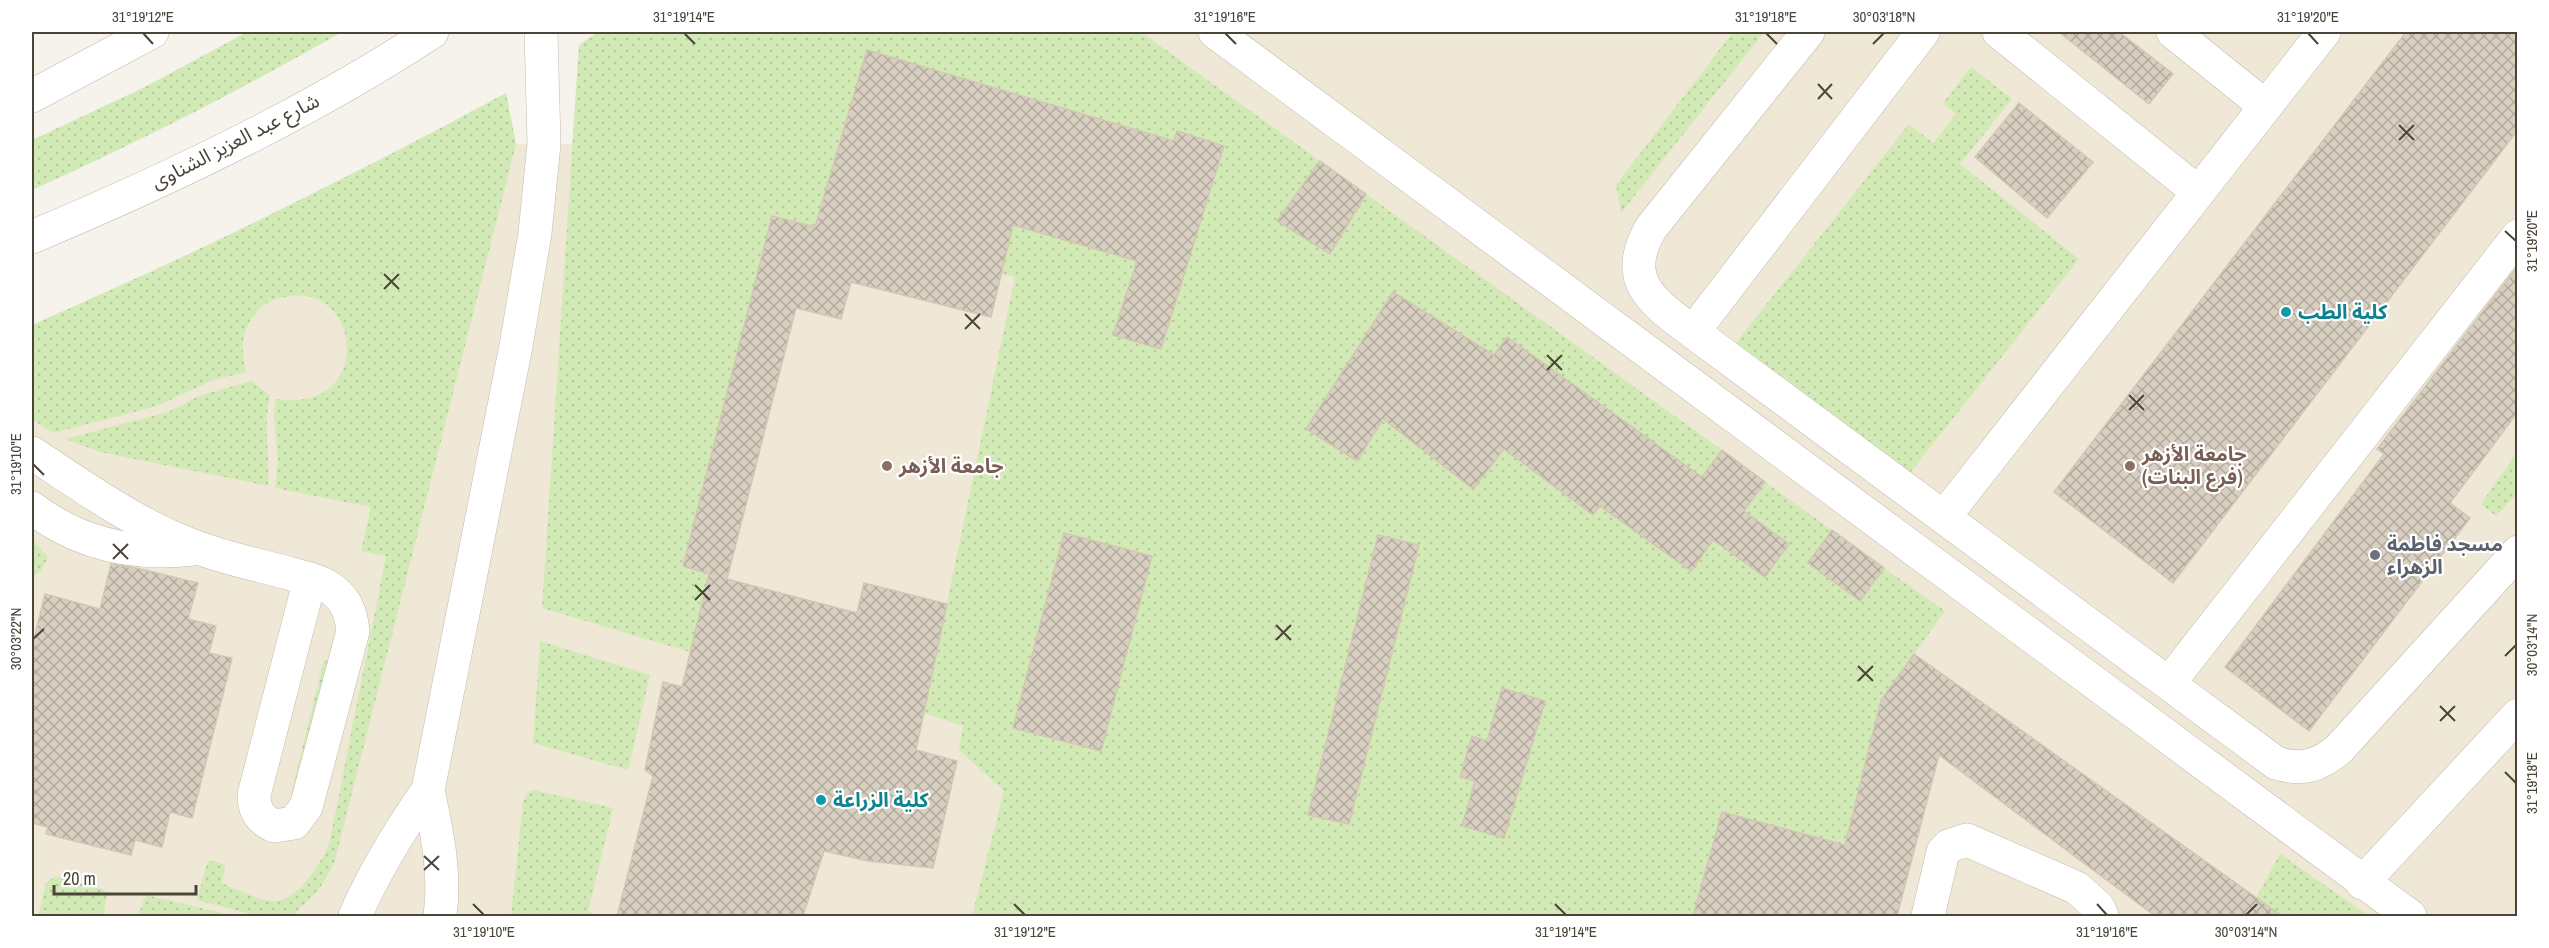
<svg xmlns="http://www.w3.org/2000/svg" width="2549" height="948" font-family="'Archivo Narrow','Noto Sans Arabic',sans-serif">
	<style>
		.education { fill: #efe8d6 }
		.green { fill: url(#green-dots); fill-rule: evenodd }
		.building { fill: url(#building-cross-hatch); stroke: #d3c7b4; stroke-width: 1.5 }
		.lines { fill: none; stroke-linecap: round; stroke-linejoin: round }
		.minor-casing { stroke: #c2bbae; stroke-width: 34 }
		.minor { stroke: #fff; stroke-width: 33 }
		.ticks { fill: none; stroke: #4b4439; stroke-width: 2 }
		.culture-dot { fill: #0f9aa8; stroke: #fff; stroke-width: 2 }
		.education-dot { fill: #8d6e63; stroke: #fff; stroke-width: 2 }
		.worship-dot { fill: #6b7280; stroke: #fff; stroke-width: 2 }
		.labels { text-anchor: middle; stroke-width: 4.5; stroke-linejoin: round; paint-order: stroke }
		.street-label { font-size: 20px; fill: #4b4439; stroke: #fff }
		.culture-label { font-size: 20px; font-weight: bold; fill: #0d838f; stroke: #fff; text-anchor: start }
		.education-label { font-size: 20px; font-weight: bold; fill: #785e54; stroke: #fff; text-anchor: start }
		.worship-label { font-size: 20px; font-weight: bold; fill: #5b616d; stroke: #fff; text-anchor: start }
		.neatline { fill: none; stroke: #4b4439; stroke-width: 2 }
		.ticks-label { font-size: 15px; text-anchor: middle; fill: #4b4439 }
	</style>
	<defs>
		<pattern id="green-dots" width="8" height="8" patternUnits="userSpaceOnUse" patternTransform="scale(1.5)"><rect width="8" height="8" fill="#d2eab5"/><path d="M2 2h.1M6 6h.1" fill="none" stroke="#b6ca9c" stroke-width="1.8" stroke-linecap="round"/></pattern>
		<pattern id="building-cross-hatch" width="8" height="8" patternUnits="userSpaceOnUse" patternTransform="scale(1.5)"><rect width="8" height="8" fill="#d8cfc1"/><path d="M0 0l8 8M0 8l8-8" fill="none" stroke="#b1aa9e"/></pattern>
	</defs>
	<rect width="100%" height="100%" fill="#f6f3ec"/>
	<polygon class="education" points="598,32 2517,32 2517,916 32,916 32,325 205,247 441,129 506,93 516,144 572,144 579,45"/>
	<g class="green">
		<path d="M247,32H342C241,90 137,143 32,190V140L145,87Z"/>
		<path d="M598,32H1141L1320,161L1277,221L1330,254L1366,194L1722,450L1700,479L1744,511L1765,482L1832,530L1808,563L1859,601L1884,568L1945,611L1881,700L1827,916H1782L1804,834L1722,812L1693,916H972L1004,791L959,750L963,726L924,713L1015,277L773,216L684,566L709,574L690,652L542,608L579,45ZM867,51L1121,125L1085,245ZM1177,132L1224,146L1160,349L1113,335ZM1393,292L1443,324L1357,461L1307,429ZM1507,337L1648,439L1593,515L1504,449L1473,489L1423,450ZM1744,511L1789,544L1765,577ZM1064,533L1151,556L1101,750L1013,728ZM1378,536L1419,545L1349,824L1308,814ZM1502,689L1545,701L1504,838L1462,826L1475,781L1460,777L1471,737L1487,741Z"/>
		<polygon points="1733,32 1764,32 1621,213 1616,185"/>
		<polygon points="1971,67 2012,99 1960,164 2079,259 1906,478 1735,344 1909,124 1933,143 1956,114 1943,103"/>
		<path d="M506,93L516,144L334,864L318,891L292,916H258L197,900L208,860L226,865L221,883C237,889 258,901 275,901C298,901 324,860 330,840L386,556L361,551L371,507L275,488L278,463L274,414L276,399C374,414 362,287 292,296C280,297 268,300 259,309C241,329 240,347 246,372L213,380L157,406L53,433L32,419V325C193,255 351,177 506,93Z"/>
		<path d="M252,381L270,396C263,427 270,454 268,486L100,452L65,439L168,412L201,395Z"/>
		<polygon points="2517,452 2517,494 2496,516 2481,504"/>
		<polygon points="32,539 48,557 41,571 33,575 32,575"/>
		<polygon points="540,641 650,675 628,770 533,743"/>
		<polygon points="324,659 332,661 300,796 291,794"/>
		<polygon points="533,790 613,808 588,912 604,916 511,916 523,802 528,792"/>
		<polygon points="2280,854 2369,916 2246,916"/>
		<polygon points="55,876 103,889 107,895 103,916 38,916 46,883"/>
		<polygon points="146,895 235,916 138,916"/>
	</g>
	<g class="building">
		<polygon points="2059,32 2119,32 2173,74 2149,104"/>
		<polygon points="2406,32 2517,32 2517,131 2173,583 2054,492"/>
		<polygon points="867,50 1174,141 1177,131 1224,146 1161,349 1113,335 1137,261 1013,225 991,317 851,282 841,319 796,308 727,579 857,613 864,583 947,604 916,750 957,761 933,868 868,861 824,851 803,916 617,916 653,776 645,770 663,682 682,687 709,574 713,575 683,566 772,216 815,227"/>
		<polygon points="2019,103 2093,162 2047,218 1975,157"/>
		<polygon points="1320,161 1366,194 1330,254 1277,221"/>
		<polygon points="2517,267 2517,413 2450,503 2470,518 2309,731 2225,667 2384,454 2377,449"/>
		<polygon points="1393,292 1494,355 1507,337 1702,477 1722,450 1765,482 1744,511 1789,544 1765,577 1713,540 1691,571 1600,506 1593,515 1504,449 1473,489 1383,419 1357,461 1306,429"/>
		<polygon points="1832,530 1884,568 1860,601 1808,563"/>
		<polygon points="1064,533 1152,556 1101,751 1013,728"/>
		<polygon points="1378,535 1419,545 1349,824 1308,815"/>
		<polygon points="111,564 141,569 198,583 188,619 216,626 209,653 232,658 192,818 170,812 162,847 135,840 131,855 46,834 48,827 32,823 32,647 45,594 100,609"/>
		<polygon points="1914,654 2282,916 2155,916 1939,755 1897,916 1693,916 1722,812 1845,845 1881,700"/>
		<polygon points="1502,688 1545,701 1504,838 1462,826 1475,781 1460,777 1472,736 1487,741"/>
	</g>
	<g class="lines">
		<defs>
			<g id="minor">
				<polyline points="1215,32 2410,916"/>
				<path d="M1808,32L1651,228C1620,281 1653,302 1693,332L2276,763C2302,771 2319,766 2339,749L2518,552"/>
				<polyline points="1999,32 2198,192"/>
				<polyline points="2173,32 2265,106"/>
				<polyline points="32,96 152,32"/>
				<path d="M32,237C168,180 309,113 432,32"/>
				<polyline points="1693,332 1923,32"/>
				<path d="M32,453C85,488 139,527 199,548C228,559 259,565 288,573C300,577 316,579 327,586C345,597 351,611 353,631L306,807L294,823L274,826C260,819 254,811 254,795L310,579"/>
				<path d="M32,508C79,544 133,556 192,549"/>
				<polyline points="1944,517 2324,32"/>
				<polyline points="2169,683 2518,236"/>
				<polyline points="2362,883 2518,715"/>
				<path d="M355,916C375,871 399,831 428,790"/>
				<path d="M440,916C446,874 437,832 428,790L516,346L535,233L544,144L541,32"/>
				<polyline points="1928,916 1943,852 1949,846 1967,840 2077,888 2098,907 2102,916"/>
			</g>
		</defs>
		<use href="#minor" class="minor-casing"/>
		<use href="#minor" class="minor"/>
	</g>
	<path class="ticks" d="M143,33L153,44M684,33L695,44M1225,33L1236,44M1766,33L1777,44M2308,33L2318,44M1873,44L1884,33M1818,84L1832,99M1818,99L1832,84M2399,125L2414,140M2399,140L2414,125M2505,231L2516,241M384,274L399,289M384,289L399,274M965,314L980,329M965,329L980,314M1547,355L1562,370M1547,370L1562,355M2129,395L2144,410M2129,410L2144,395M33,464L44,475M113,544L128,559M113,559L128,544M695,585L710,600M695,600L710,585M1276,625L1291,640M33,639L44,629M1276,640L1291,625M2505,656L2516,645M1858,666L1873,681M1858,681L1873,666M2440,706L2455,721M2440,721L2455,706M2505,772L2516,783M424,856L439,870M424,870L439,856M473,904L484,915M1014,904L1025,915M1555,904L1566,915M2097,904L2107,915M2246,915L2257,904"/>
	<g class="culture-dot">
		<circle cx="2286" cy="312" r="6"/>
		<circle cx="821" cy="800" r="6"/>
	</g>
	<g class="education-dot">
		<circle cx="887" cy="466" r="6"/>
		<circle cx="2130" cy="466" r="6"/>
	</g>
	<circle class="worship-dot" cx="2375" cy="555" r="6"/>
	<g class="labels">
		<g class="street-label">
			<text transform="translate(235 141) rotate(-27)" y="7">شارع عبد العزيز الشناوى</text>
		</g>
		<g class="culture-label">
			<text x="2298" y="319">كلية الطب</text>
			<text x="833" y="807">كلية الزراعة</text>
		</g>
		<g class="education-label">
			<text x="2142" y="461">جامعة الأزهر<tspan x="2142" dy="23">(فرع البنات)</tspan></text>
			<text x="899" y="473">جامعة الأزهر</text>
		</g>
		<g class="worship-label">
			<text x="2387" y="551">مسجد فاطمة<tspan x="2387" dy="23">الزهراء</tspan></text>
		</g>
	</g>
	<rect width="2549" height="948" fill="none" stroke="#ffffff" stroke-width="66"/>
	<path d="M54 885v9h142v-9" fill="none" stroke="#4b4439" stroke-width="3"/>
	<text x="63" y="885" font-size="18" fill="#4b4439" stroke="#ffffff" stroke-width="4.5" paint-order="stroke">20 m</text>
	<rect x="33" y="33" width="2483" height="882" class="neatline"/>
	<g class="ticks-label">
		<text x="143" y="22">31°19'12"E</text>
		<text x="684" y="22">31°19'14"E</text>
		<text x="1225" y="22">31°19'16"E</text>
		<text x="1766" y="22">31°19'18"E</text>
		<text x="1884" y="22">30°03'18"N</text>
		<text x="2308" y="22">31°19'20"E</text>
		<text transform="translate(2532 241) rotate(-90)" y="5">31°19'20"E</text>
		<text transform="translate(16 464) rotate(-90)" y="5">31°19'10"E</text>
		<text transform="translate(16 639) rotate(-90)" y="5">30°03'22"N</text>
		<text transform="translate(2532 645) rotate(-90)" y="5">30°03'14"N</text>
		<text transform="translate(2532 783) rotate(-90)" y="5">31°19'18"E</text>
		<text x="484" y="937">31°19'10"E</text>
		<text x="1025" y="937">31°19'12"E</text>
		<text x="1566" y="937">31°19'14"E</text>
		<text x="2107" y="937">31°19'16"E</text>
		<text x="2246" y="937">30°03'14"N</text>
	</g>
</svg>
